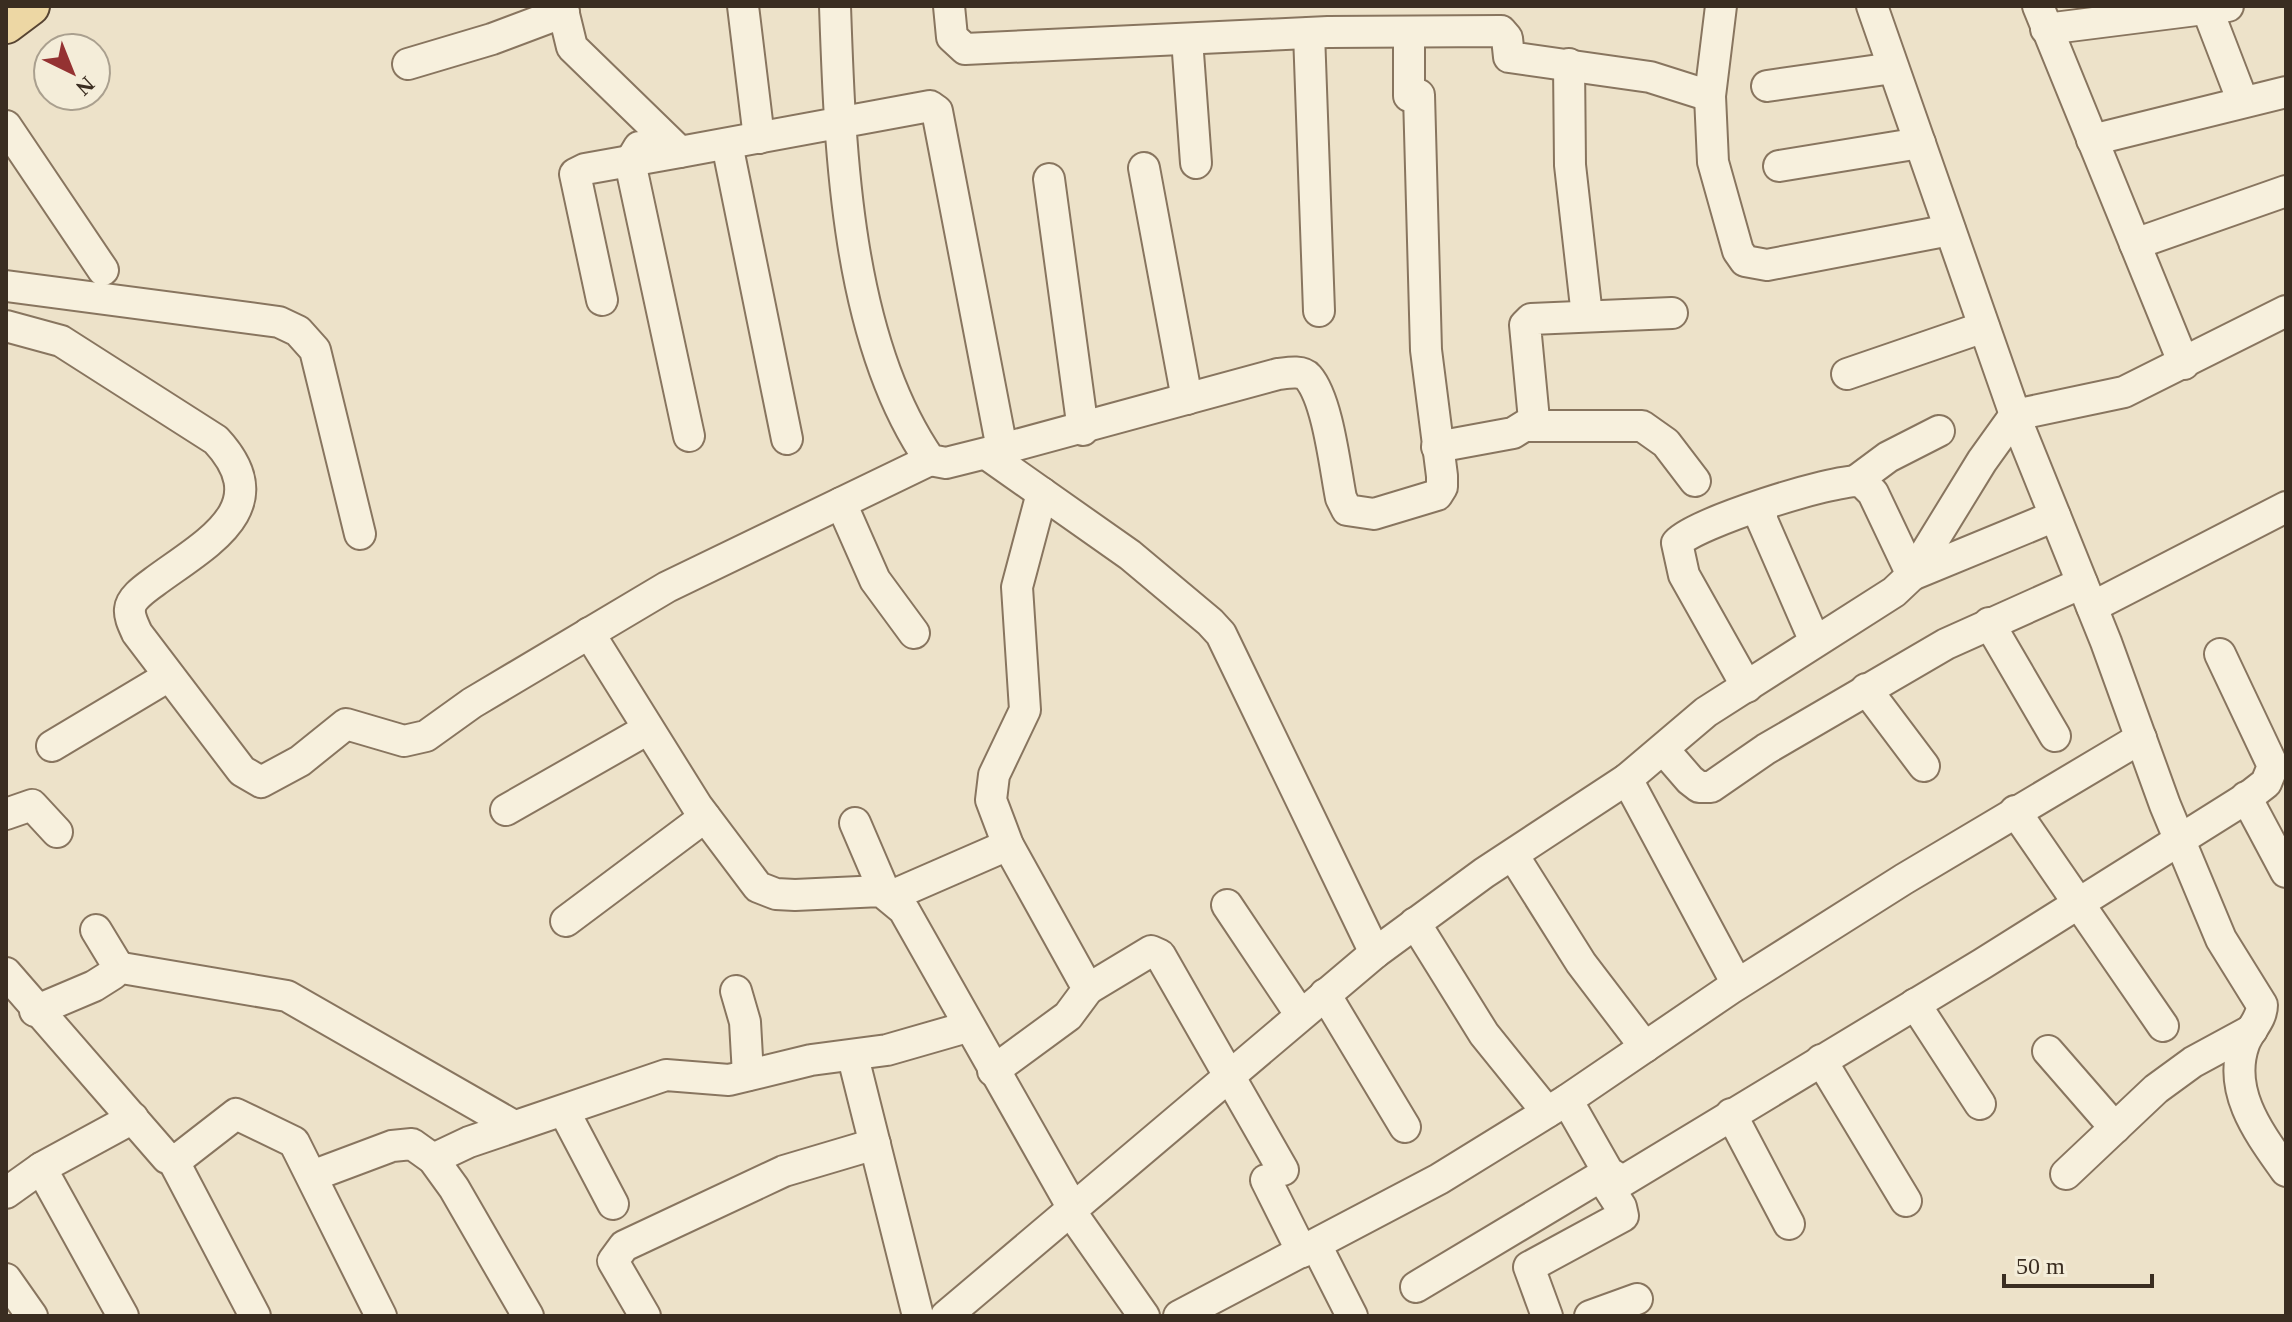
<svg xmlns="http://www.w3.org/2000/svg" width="2292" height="1322" font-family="'Times New Roman',serif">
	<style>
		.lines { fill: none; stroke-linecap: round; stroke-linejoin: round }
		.minor-casing { stroke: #88755f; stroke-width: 34 }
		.major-casing { stroke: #574432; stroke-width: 42 }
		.minor { stroke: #f7f0dd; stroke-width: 30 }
		.major { stroke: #edd7a4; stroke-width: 38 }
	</style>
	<rect width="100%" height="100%" fill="#ede2c9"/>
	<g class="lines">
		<defs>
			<g id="minor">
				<polyline points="562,6 572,47 680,152 585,169 575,174 602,300"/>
				<polyline points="743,6 759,138"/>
				<polyline points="949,6 952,37 965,49 1328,32 1501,31 1507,38 1509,57 1650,77 1710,96"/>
				<polyline points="1721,6 1710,96 1713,162 1738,251 1745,261 1767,265 1950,230"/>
				<path d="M1872,6L2020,429L2106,642L2165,805L2221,939L2262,1005C2262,1020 2249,1030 2244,1044C2227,1092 2260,1134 2286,1171"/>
				<polyline points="2038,6 2184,364"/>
				<polyline points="2206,6 2243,102"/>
				<polyline points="2046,29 2228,6"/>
				<polyline points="1409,32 1409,96"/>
				<polyline points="1309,33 1319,311"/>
				<polyline points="1187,39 1196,163"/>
				<polyline points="408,64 492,39 564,12"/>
				<polyline points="1569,64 1570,165 1587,316"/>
				<polyline points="1767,86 1893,68"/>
				<polyline points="6,126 103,270"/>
				<polyline points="2092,140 2286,92"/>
				<polyline points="727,144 787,439"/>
				<polyline points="639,147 630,162 689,436"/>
				<path d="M680,152L930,106L937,111L1002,449L946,463L930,460C846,339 840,150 835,6"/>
				<polyline points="1779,166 1920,143"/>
				<polyline points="1144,168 1187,399"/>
				<polyline points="1049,179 1083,430"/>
				<polyline points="2135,244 2286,191"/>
				<polyline points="6,286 279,322 298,331 315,350 360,534"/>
				<path d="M6,326L61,341L216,440C279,508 205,544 154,582C146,588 131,598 130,609C129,617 134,626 137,633L242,771L261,782L300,761L346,724L404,741L426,736L472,703L667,587L930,460"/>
				<polyline points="1847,374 1984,327"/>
				<polyline points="1528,426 1642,426 1666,443 1695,481"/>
				<polyline points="1437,447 1513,433 1534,420 1525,325 1531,319 1672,313"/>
				<path d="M1002,449L1278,374C1287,373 1302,370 1308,377C1328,400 1335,468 1341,498L1347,510L1374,514L1437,495L1442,487V476L1426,350L1419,95"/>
				<polyline points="988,455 1130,555 1210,622 1221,634 1375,953"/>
				<polyline points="1857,480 1888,457 1939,431"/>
				<polyline points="841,503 875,580 914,633"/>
				<polyline points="1762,506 1762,520 1813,637"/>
				<polyline points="2092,607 2286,507"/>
				<polyline points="1989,623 2055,736"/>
				<polyline points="589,633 697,806 758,887 776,894 795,895 881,891 904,910 1074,1210"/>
				<path d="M1747,687L1684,575L1677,543C1695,523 1832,479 1861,481L1873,493L1912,575L2055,516"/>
				<polyline points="1866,689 1924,766"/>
				<polyline points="52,746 169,676"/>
				<polyline points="1664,750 1690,780 1699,787 1711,787 1766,749 1946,644 2082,583"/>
				<polyline points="1627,779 1737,984"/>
				<polyline points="2246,797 2286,872"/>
				<polyline points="506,810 648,729"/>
				<polyline points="2015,811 2163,1026"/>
				<polyline points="6,814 32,805 57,832"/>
				<polyline points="855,823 882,886 891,896 1008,845"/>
				<polyline points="1513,855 1581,963 1645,1047"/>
				<polyline points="1227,905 1300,1014"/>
				<polyline points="566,921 705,817"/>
				<polyline points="1415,923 1484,1034 1547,1112"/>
				<polyline points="116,967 287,996 514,1126"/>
				<polyline points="6,973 167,1158 178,1159 236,1114 294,1142 381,1316"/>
				<polyline points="1088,989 1151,951 1160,955 1283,1170"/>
				<polyline points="736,991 745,1022 748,1075"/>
				<polyline points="1325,994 1405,1127"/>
				<polyline points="1915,1004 1980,1104"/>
				<polyline points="35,1011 94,986 113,974 116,963 96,930"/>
				<polyline points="2048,1051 2115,1128"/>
				<polyline points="853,1057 918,1316"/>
				<polyline points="1821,1060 1906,1201"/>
				<polyline points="993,1071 1068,1016 1088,989 1008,845 991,800 994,775 1025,710 1017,587 1042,493"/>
				<polyline points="1567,1100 1608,1172 1623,1181 1982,964 2248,797 2266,783 2273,766 2220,654"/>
				<polyline points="564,1111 613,1204"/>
				<polyline points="1731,1114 1789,1224"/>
				<polyline points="433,1159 469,1142 666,1075 729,1080 811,1060 887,1050 967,1027"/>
				<polyline points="173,1160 255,1316"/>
				<polyline points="2066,1174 2156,1089 2193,1062 2252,1030"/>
				<polyline points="312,1176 392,1146 412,1144 433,1159 454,1188 528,1316"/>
				<polyline points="1266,1180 1302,1252"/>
				<polyline points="6,1193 41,1168"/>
				<polyline points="1071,1212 1144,1316"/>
				<polyline points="1316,1245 1352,1316"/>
				<polyline points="6,1279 32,1316"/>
				<polyline points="1416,1287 1608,1172"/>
				<polyline points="123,1316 41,1168 133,1118"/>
				<polyline points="645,1316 613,1261 624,1246 784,1171 875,1144"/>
				<polyline points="946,1316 1375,953 1484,873 1627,779 1706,712 1894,592 1912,575 1982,461 2015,415 2124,392 2286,311"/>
				<polyline points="1179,1316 1439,1179 1567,1100 1730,989 1904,879 2141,738"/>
				<polyline points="1547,1316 1529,1267 1623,1216 1621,1207 1601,1176"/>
				<polyline points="1590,1316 1637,1299"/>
			</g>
			<polyline id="major" points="6,24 30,6"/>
		</defs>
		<use href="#minor" class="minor-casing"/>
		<use href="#major" class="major-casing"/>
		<use href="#minor" class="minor"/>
		<use href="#major" class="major"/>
	</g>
	<rect width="2292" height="1322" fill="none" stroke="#3a2d21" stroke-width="16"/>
	<g transform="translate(72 72) rotate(137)"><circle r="38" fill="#f4edd9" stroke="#aaa08f" stroke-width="2"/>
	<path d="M0-6L14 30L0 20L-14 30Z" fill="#943232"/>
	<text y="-12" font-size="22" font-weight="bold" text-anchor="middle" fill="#3a2d21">N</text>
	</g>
	<path d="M2004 1274v12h148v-12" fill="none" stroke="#3a2d21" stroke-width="4"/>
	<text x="2016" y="1274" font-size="24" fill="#3a2d21" stroke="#f4edd9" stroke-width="6" paint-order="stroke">50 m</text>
</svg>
